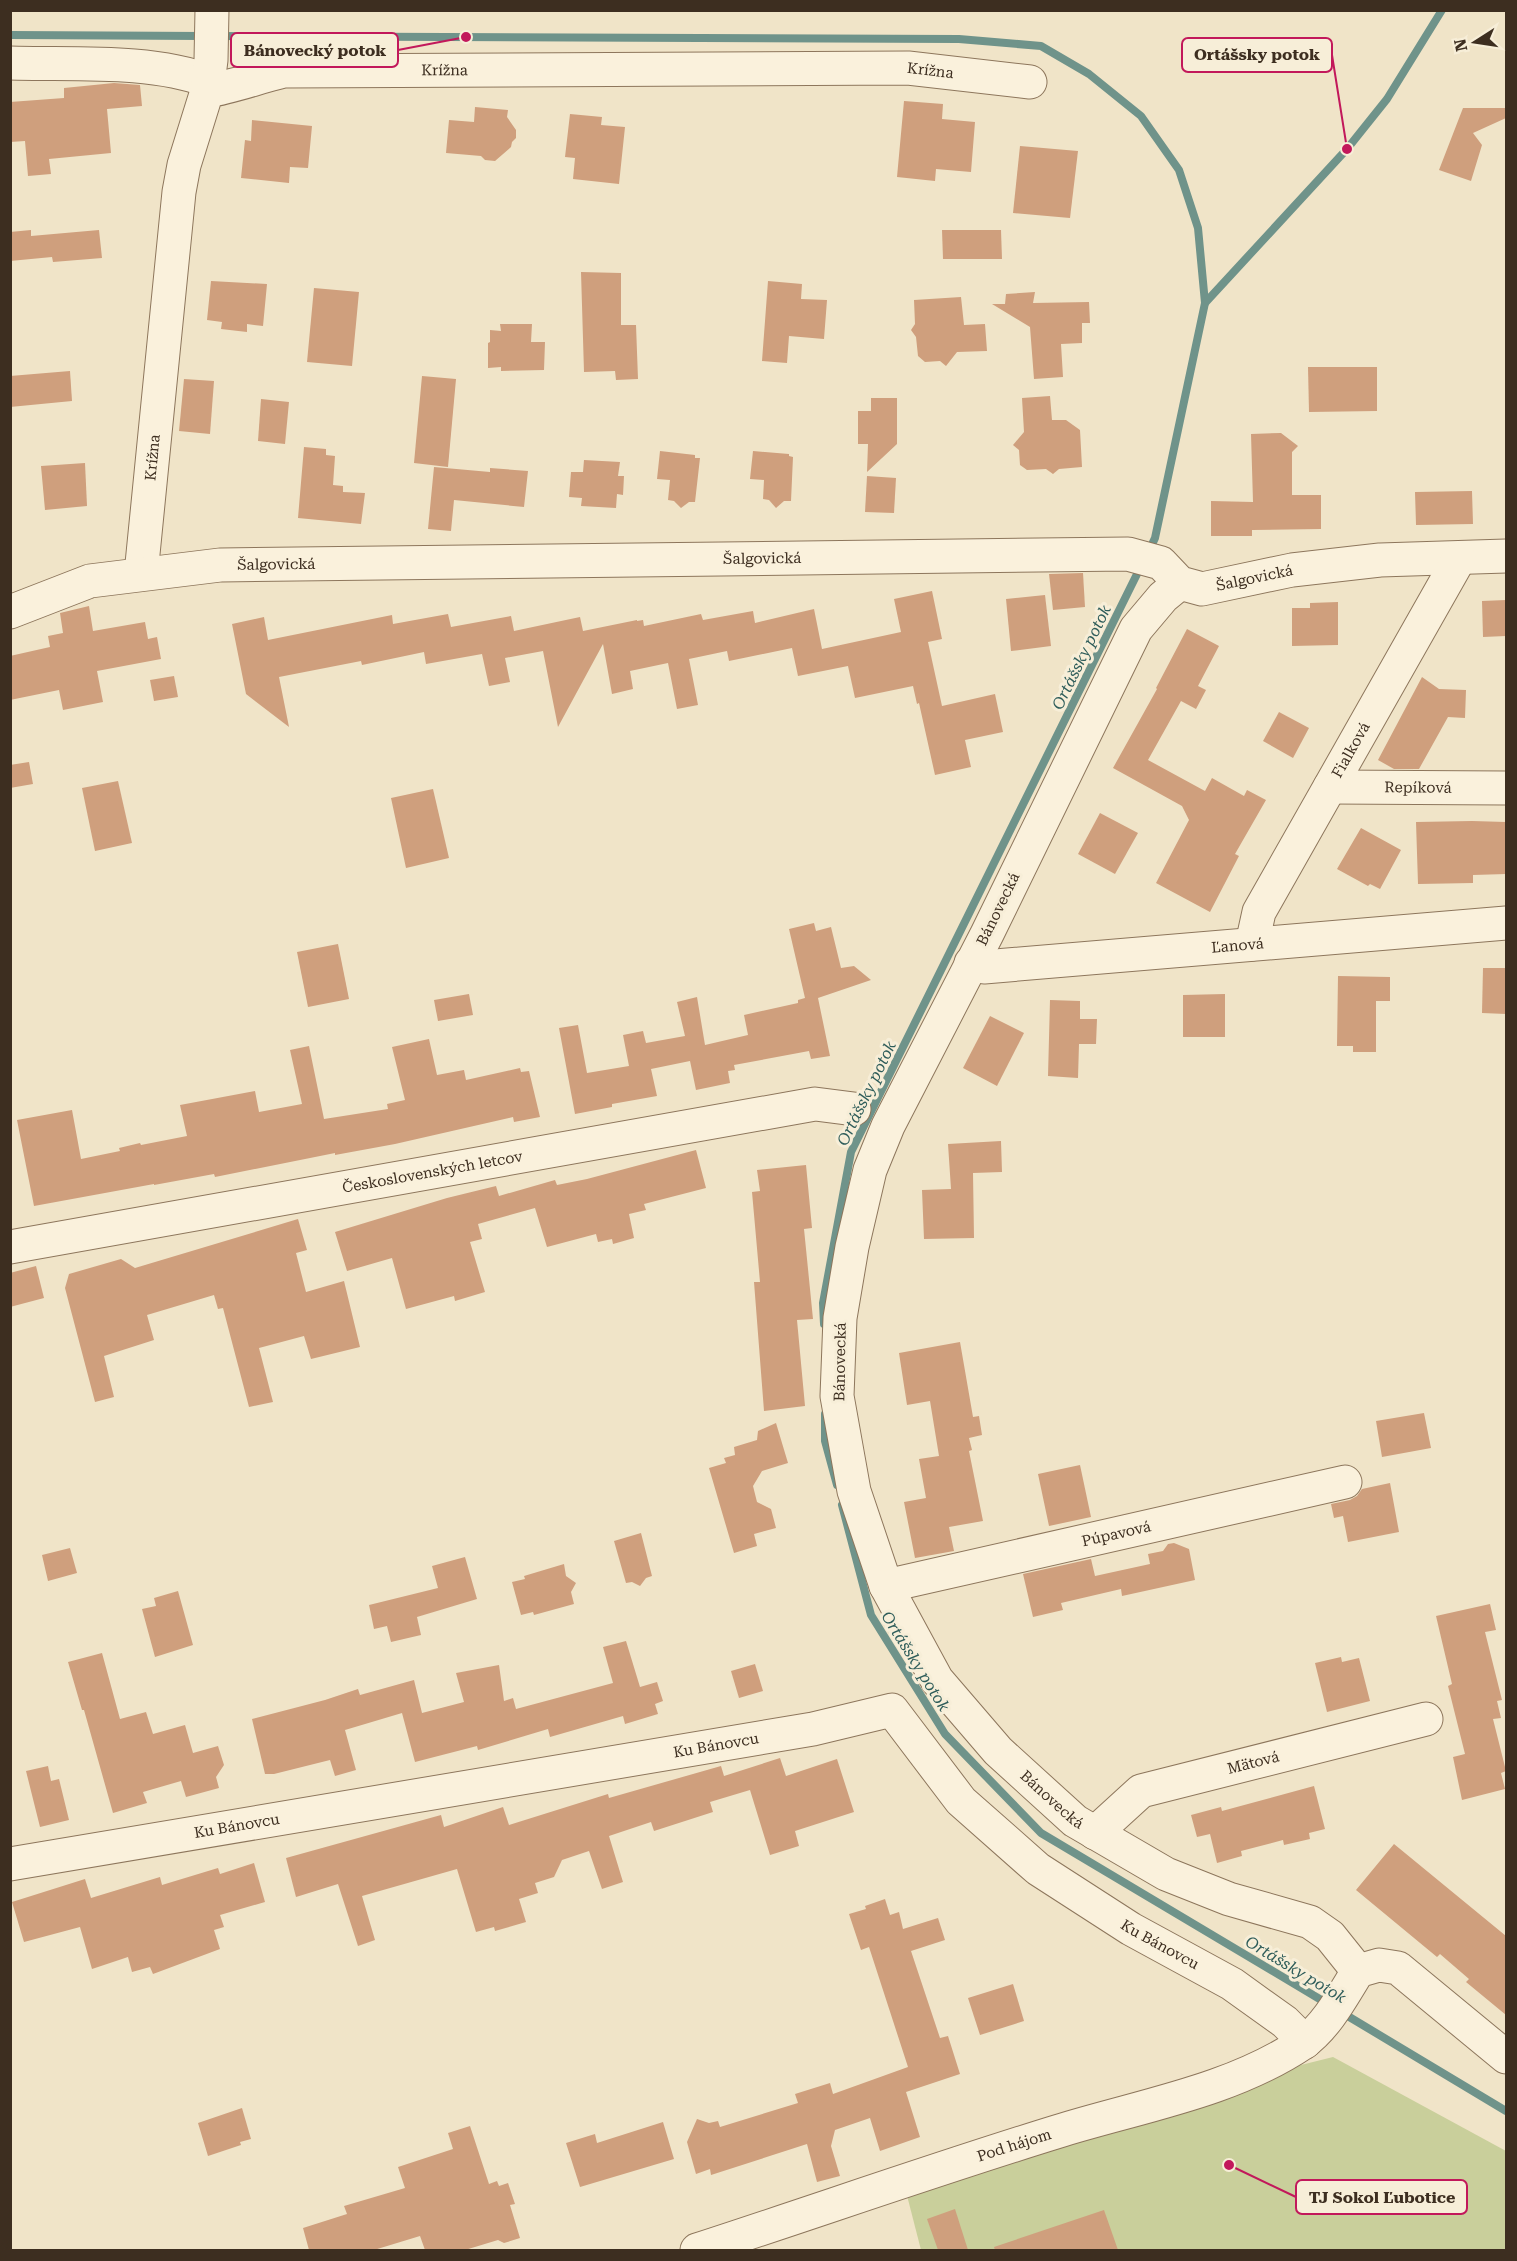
<svg xmlns="http://www.w3.org/2000/svg" width="1517" height="2261" font-family="'Roboto Serif',serif">
	<style>
		.green { fill: #c9cf9b }
		.lines { fill: none; stroke-linecap: round; stroke-linejoin: round }
		.stream { stroke: #6f938a; stroke-width: 8 }
		.building { fill: #cf9f7d }
		.minor-casing { stroke: #8d765c; stroke-width: 35 }
		.minor { stroke: #faf1dc; stroke-width: 33 }
		.labels { text-anchor: middle; stroke-width: 6; stroke-linejoin: round; paint-order: stroke }
		.street-label { font-size: 15px; fill: #3d2e20; stroke: #f7eed8 }
		.water-label { font-size: 16px; font-style: italic; fill: #2f5d5a; stroke: #f7eed8 }
		.leader { fill: none; stroke: #c2185b; stroke-width: 2 }
		.callout-dot { fill: #c2185b; stroke: #f7eed8; stroke-width: 2 }
		.callout { fill: #f7eed8; stroke: #c2185b; stroke-width: 2 }
		.callout-label { font-size: 16px; text-anchor: middle; font-weight: bold; fill: #3d2e20 }
	</style>
	<rect width="100%" height="100%" fill="#f0e4c8"/>
	<polygon class="green" points="1333,2057 1506,2151 1506,2250 921,2250 903,2180 1192,2092"/>
	<g class="lines">
		<g class="stream">
			<polyline points="10,35 204,36"/>
			<polyline points="219,36 959,39 1041,46 1089,74 1141,116 1179,170 1198,228 1205,303"/>
			<polyline points="1148,553 1155,538 1205,303 1347,149 1387,99 1442,10"/>
			<polyline points="824,1324 823,1303 851,1152 1141,566"/>
			<polyline points="825,1414 825,1441 837,1485"/>
			<polyline points="842,1505 871,1615 945,1734 1041,1833 1328,2004"/>
			<polyline points="1341,2012 1506,2111"/>
		</g>
	</g>
	<g class="building">
		<polygon points="114,83 140,85 142,106 107,109 111,153 49,159 51,174 28,176 25,141 10,142 10,102 64,98 64,88"/>
		<polygon points="904,101 943,104 942,119 975,122 971,172 936,169 935,181 897,177"/>
		<polygon points="475,107 508,110 507,117 516,130 516,138 512,142 511,147 495,161 485,160 481,156 446,153 449,120 474,122"/>
		<polygon points="1463,108 1506,108 1506,118 1473,133 1482,145 1471,181 1439,170"/>
		<polygon points="570,114 602,117 601,125 625,127 619,184 573,179 575,158 565,157"/>
		<polygon points="252,120 312,126 308,168 290,167 289,183 241,178 245,140 251,141"/>
		<polygon points="1020,146 1078,151 1070,218 1013,213"/>
		<polygon points="31,230 31,236 99,230 102,258 53,262 52,257 10,261 10,232"/>
		<polygon points="942,230 1001,230 1002,259 943,259"/>
		<polygon points="581,272 621,273 621,325 636,325 638,379 616,380 615,371 584,372"/>
		<polygon points="211,281 267,284 263,326 247,324 247,332 221,329 222,322 207,320"/>
		<polygon points="768,281 802,284 801,299 827,300 824,339 789,336 787,363 762,361"/>
		<polygon points="314,288 359,292 352,366 307,362"/>
		<polygon points="1035,292 1033,303 1089,302 1090,323 1082,323 1082,343 1061,344 1063,377 1034,379 1030,327 992,304 1005,304 1006,294"/>
		<polygon points="961,297 964,325 985,324 987,351 957,352 946,366 940,361 925,362 918,356 916,337 911,330 915,324 914,300"/>
		<polygon points="500,324 532,324 531,342 545,342 544,370 501,371 501,367 488,368 488,343 490,342 490,330 501,331"/>
		<polygon points="1308,367 1377,367 1377,411 1309,412"/>
		<polygon points="70,371 72,401 10,407 10,376"/>
		<polygon points="422,376 456,379 448,467 414,463"/>
		<polygon points="184,379 214,381 210,434 179,431"/>
		<polygon points="1050,396 1052,420 1066,420 1080,430 1082,467 1059,469 1053,474 1046,469 1027,470 1020,465 1019,450 1013,445 1024,432 1022,398"/>
		<polygon points="871,398 897,398 897,444 867,472 868,444 858,444 858,411 871,411"/>
		<polygon points="261,399 289,402 285,444 258,441"/>
		<polygon points="1281,433 1298,446 1292,452 1292,495 1321,495 1321,529 1252,530 1252,536 1211,536 1211,501 1253,502 1251,434"/>
		<polygon points="304,447 326,449 326,455 335,456 333,485 343,486 343,492 365,493 361,524 298,518"/>
		<polygon points="660,451 695,455 695,458 700,458 695,502 689,502 681,508 674,501 668,500 670,480 657,479"/>
		<polygon points="753,451 789,454 789,456 793,457 791,501 784,501 776,508 769,500 763,499 764,480 750,479"/>
		<polygon points="584,460 620,462 618,476 624,476 623,495 617,494 616,508 581,506 582,498 569,497 571,472 583,472"/>
		<polygon points="85,463 87,506 45,510 41,466"/>
		<polygon points="434,467 490,472 490,468 528,471 524,507 454,500 451,531 428,529"/>
		<polygon points="867,476 896,478 894,513 865,512"/>
		<polygon points="1472,491 1473,524 1416,525 1415,492"/>
		<polygon points="1083,573 1085,607 1053,610 1049,574"/>
		<polygon points="932,591 942,639 928,642 942,706 995,694 1003,732 965,740 971,767 935,775 919,703 917,704 913,686 855,698 848,666 798,676 792,648 729,661 727,651 689,659 698,705 677,709 668,663 630,671 633,689 612,694 603,644 558,727 543,651 505,658 510,682 489,686 482,654 426,664 424,652 362,665 361,661 279,677 289,727 246,694 232,624 264,617 268,640 392,615 393,624 448,614 451,627 511,616 514,631 580,617 583,631 637,620 637,621 643,620 644,626 701,614 703,620 753,611 755,623 814,609 822,649 901,632 894,599"/>
		<polygon points="1045,595 1051,646 1011,651 1006,599"/>
		<polygon points="1506,600 1506,636 1483,637 1482,601"/>
		<polygon points="1338,602 1338,645 1292,646 1292,608 1310,608 1310,603"/>
		<polygon points="89,606 93,631 145,622 148,639 157,637 161,659 97,671 103,702 63,710 59,690 10,700 10,656 50,647 48,636 63,633 60,613"/>
		<polygon points="1187,629 1219,646 1198,686 1206,690 1196,709 1181,701 1148,760 1205,791 1212,778 1244,796 1247,790 1266,800 1235,854 1239,856 1210,912 1156,883 1189,820 1182,806 1113,768 1157,689 1156,688"/>
		<polygon points="174,676 178,697 154,701 150,680"/>
		<polygon points="1422,677 1439,689 1466,690 1465,718 1448,717 1419,769 1394,769 1378,760"/>
		<polygon points="1279,712 1309,728 1293,758 1263,741"/>
		<polygon points="29,762 33,784 10,788 10,765"/>
		<polygon points="118,781 132,843 95,851 82,788"/>
		<polygon points="433,789 449,858 406,868 391,798"/>
		<polygon points="1100,813 1138,833 1115,874 1078,854"/>
		<polygon points="1472,821 1506,822 1506,874 1473,875 1473,883 1418,884 1416,822"/>
		<polygon points="1361,828 1401,850 1380,889 1370,884 1368,886 1337,869"/>
		<polygon points="814,923 816,931 831,927 841,968 854,966 871,980 818,998 830,1056 811,1059 809,1051 734,1065 735,1070 728,1071 730,1083 696,1090 690,1061 651,1069 657,1096 612,1104 612,1107 575,1114 559,1028 578,1025 587,1073 629,1066 623,1035 643,1031 646,1043 685,1036 677,1002 697,997 705,1045 748,1035 744,1015 798,1003 798,1000 805,998 789,929"/>
		<polygon points="338,944 349,999 308,1007 297,952"/>
		<polygon points="1483,968 1506,968 1506,1014 1482,1013"/>
		<polygon points="1338,976 1390,977 1390,1001 1376,1001 1376,1052 1353,1052 1353,1046 1337,1046"/>
		<polygon points="469,994 473,1015 438,1021 434,1000"/>
		<polygon points="1225,994 1225,1037 1183,1037 1183,995"/>
		<polygon points="1050,1000 1080,1001 1080,1019 1097,1019 1096,1044 1079,1044 1078,1078 1048,1076"/>
		<polygon points="990,1016 1024,1033 997,1086 963,1068"/>
		<polygon points="429,1039 437,1075 464,1070 466,1080 520,1068 521,1072 529,1071 540,1117 514,1122 513,1117 395,1144 335,1155 335,1153 215,1177 214,1174 154,1185 154,1184 34,1206 17,1120 72,1110 81,1159 120,1151 119,1148 140,1143 141,1145 187,1136 180,1105 255,1091 259,1112 302,1104 290,1050 309,1046 324,1119 388,1109 387,1104 405,1100 392,1047"/>
		<polygon points="1001,1141 1002,1172 973,1173 974,1238 924,1239 922,1190 951,1189 948,1144"/>
		<polygon points="696,1150 706,1188 644,1204 646,1210 629,1214 634,1238 613,1244 612,1239 598,1242 596,1234 547,1247 535,1208 478,1224 482,1239 470,1242 485,1292 455,1301 454,1296 406,1309 392,1258 347,1271 335,1232 447,1198 496,1186 499,1196 555,1180 557,1185 587,1179"/>
		<polygon points="806,1165 812,1228 804,1229 813,1319 797,1320 805,1406 764,1411 754,1282 760,1282 752,1192 760,1191 757,1170"/>
		<polygon points="298,1219 307,1250 296,1253 306,1292 344,1281 360,1347 311,1359 304,1336 259,1348 273,1402 249,1407 223,1308 218,1309 214,1295 147,1315 154,1340 104,1356 114,1397 95,1402 65,1288 69,1274 121,1259 135,1268"/>
		<polygon points="36,1266 44,1298 10,1307 10,1273"/>
		<polygon points="960,1342 973,1417 979,1416 982,1435 969,1438 972,1450 969,1451 983,1521 949,1527 954,1551 915,1558 904,1502 926,1498 919,1459 939,1456 930,1401 907,1405 899,1353"/>
		<polygon points="1424,1413 1431,1448 1382,1457 1376,1421"/>
		<polygon points="776,1423 788,1463 762,1471 753,1486 757,1502 771,1509 776,1528 754,1534 757,1546 734,1553 709,1468 726,1463 724,1458 735,1455 734,1447 757,1440 758,1431"/>
		<polygon points="1080,1465 1091,1517 1049,1526 1038,1474"/>
		<polygon points="1390,1483 1399,1532 1348,1542 1343,1516 1334,1518 1331,1504 1350,1500 1357,1496 1362,1489"/>
		<polygon points="641,1533 652,1576 646,1578 640,1586 632,1582 626,1583 614,1541"/>
		<polygon points="1174,1543 1189,1549 1195,1580 1122,1596 1121,1589 1061,1603 1063,1610 1033,1617 1023,1574 1091,1559 1095,1576 1150,1564 1148,1554 1163,1551 1168,1544"/>
		<polygon points="70,1548 77,1573 48,1581 42,1555"/>
		<polygon points="465,1557 477,1599 417,1617 421,1635 391,1642 387,1626 374,1629 369,1605 438,1588 432,1566"/>
		<polygon points="564,1564 566,1576 576,1583 571,1592 574,1604 534,1615 533,1612 521,1615 512,1582 525,1579 524,1576"/>
		<polygon points="178,1591 193,1645 155,1657 142,1609 156,1606 154,1598"/>
		<polygon points="1490,1604 1496,1630 1485,1632 1502,1700 1497,1701 1501,1718 1493,1719 1506,1771 1501,1773 1505,1789 1462,1800 1453,1757 1465,1754 1448,1686 1452,1684 1436,1616"/>
		<polygon points="626,1641 640,1687 657,1682 663,1701 655,1704 658,1714 625,1724 623,1716 550,1737 548,1729 478,1750 477,1746 415,1762 402,1713 345,1730 356,1770 335,1776 330,1760 274,1774 265,1774 252,1719 325,1700 358,1689 360,1695 414,1680 422,1713 464,1702 456,1673 499,1665 504,1701 513,1698 516,1709 613,1683 603,1647"/>
		<polygon points="102,1653 120,1719 146,1712 153,1734 185,1725 193,1753 218,1746 224,1765 216,1777 219,1788 186,1797 181,1781 143,1792 147,1803 113,1813 84,1710 82,1710 68,1662"/>
		<polygon points="1341,1657 1342,1662 1359,1658 1370,1701 1327,1712 1315,1663"/>
		<polygon points="755,1664 763,1691 739,1698 731,1671"/>
		<polygon points="780,1758 786,1776 837,1759 854,1812 795,1831 799,1846 770,1855 750,1790 710,1802 713,1812 654,1831 651,1822 609,1836 623,1882 602,1889 589,1851 562,1860 554,1877 535,1883 538,1893 519,1899 526,1922 495,1931 494,1927 476,1932 457,1869 362,1896 375,1940 358,1946 338,1884 296,1897 286,1858 441,1815 444,1827 503,1807 509,1825 608,1794 609,1798 721,1766 724,1776"/>
		<polygon points="48,1766 51,1781 59,1779 69,1820 40,1827 26,1771"/>
		<polygon points="1314,1786 1325,1829 1309,1833 1310,1839 1284,1845 1283,1840 1241,1851 1242,1856 1217,1863 1210,1834 1197,1837 1191,1815 1221,1807 1222,1811"/>
		<polygon points="1394,1844 1506,1936 1506,2015 1466,1982 1469,1979 1440,1954 1437,1957 1356,1890"/>
		<polygon points="254,1863 265,1902 220,1915 224,1927 214,1930 220,1949 153,1974 150,1967 132,1972 128,1957 92,1969 80,1927 24,1942 12,1902 85,1879 91,1898 160,1877 162,1885 218,1868 220,1874"/>
		<polygon points="885,1899 890,1915 899,1912 903,1929 938,1918 945,1940 911,1951 940,2038 948,2036 960,2074 906,2092 920,2137 880,2151 870,2118 835,2130 831,2146 840,2176 817,2182 807,2144 711,2175 710,2169 696,2174 687,2142 697,2119 709,2123 718,2121 720,2127 798,2103 795,2094 830,2083 833,2094 908,2067 869,1947 861,1950 849,1914 866,1909 865,1906"/>
		<polygon points="1013,1984 1024,2021 980,2035 968,1998"/>
		<polygon points="242,2108 251,2139 240,2142 241,2145 208,2156 198,2123"/>
		<polygon points="663,2122 674,2159 580,2187 566,2143 595,2134 597,2143"/>
		<polygon points="470,2126 489,2184 497,2181 499,2186 508,2183 515,2204 510,2205 520,2238 504,2243 498,2240 465,2250 425,2250 420,2236 374,2250 309,2250 303,2228 347,2214 344,2206 405,2188 398,2167 453,2149 448,2133"/>
		<polygon points="955,2209 968,2250 938,2250 927,2219"/>
		<polygon points="1104,2210 1118,2250 995,2250 994,2247"/>
	</g>
	<g class="lines">
		<defs>
			<g id="minor">
				<path d="M10,63C73,65 150,59 209,81"/>
				<polyline points="207,91 211,60 212,10"/>
				<path id="s1" d="M141,574L179,192L184,165L207,91C233,87 258,77 284,71L908,68L1030,82"/>
				<path id="s2" d="M1180,583L1163,597L1136,629L987,934L888,1126L870,1170L852,1247L840,1318L837,1396L854,1491L886,1586L937,1680L998,1751L1075,1821L1166,1874L1229,1899L1310,1922L1330,1936L1358,1971"/>
				<path id="s3" d="M10,612L90,581L220,565L1128,554L1161,563L1180,583L1202,589L1292,570L1380,560L1506,556"/>
				<path id="s4" d="M1330,787L1506,788"/>
				<path id="s5" d="M1252,944L1259,912L1459,559"/>
				<path id="s6" d="M971,963L984,967L1506,923"/>
				<path id="s7" d="M10,1247L815,1104L854,1109"/>
				<path id="s8" d="M886,1586L1345,1482"/>
				<path id="s9" d="M1095,1833L1141,1791L1426,1719"/>
				<path id="s10" d="M10,1864L813,1729L892,1710L961,1801L1038,1869L1131,1929L1232,1984L1285,2022L1305,2042"/>
				<path id="s11" d="M697,2250C817,2211 936,2169 1056,2132C1139,2106 1230,2092 1303,2043C1327,2026 1343,1995 1358,1971L1379,1965L1398,1968L1506,2057"/>
			</g>
		</defs>
		<use href="#minor" class="minor-casing"/>
		<use href="#minor" class="minor"/>
	</g>
	<g class="labels">
		<g class="street-label">
			<text dy="5" stroke="none"><textPath href="#s1" startOffset="729">Krížna</textPath></text>
			<text dy="5" stroke="none"><textPath href="#s1" startOffset="1215">Krížna</textPath></text>
			<text dy="5" stroke="none"><textPath href="#s1" startOffset="117">Krížna</textPath></text>
			<text dy="5" stroke="none"><textPath href="#s3" startOffset="759">Šalgovická</textPath></text>
			<text dy="5" stroke="none"><textPath href="#s3" startOffset="273">Šalgovická</textPath></text>
			<text dy="5" stroke="none"><textPath href="#s3" startOffset="1263">Šalgovická</textPath></text>
			<text dy="5" stroke="none"><textPath href="#s5" startOffset="219">Fialková</textPath></text>
			<text dy="5" stroke="none"><textPath href="#s4" startOffset="88">Repíková</textPath></text>
			<text transform="translate(998 909) rotate(-64)" y="5">Bánovecká</text>
			<text dy="5" stroke="none"><textPath href="#s6" startOffset="268">Ľanová</textPath></text>
			<text dy="5" stroke="none"><textPath href="#s7" startOffset="429">Československých letcov</textPath></text>
			<text transform="translate(840 1362) rotate(-89)" y="5">Bánovecká</text>
			<text dy="5" stroke="none"><textPath href="#s8" startOffset="236">Púpavová</textPath></text>
			<text dy="5" stroke="none"><textPath href="#s10" startOffset="716">Ku Bánovcu</textPath></text>
			<text dy="5" stroke="none"><textPath href="#s9" startOffset="178">Mätová</textPath></text>
			<text dy="5" stroke="none"><textPath href="#s2" startOffset="1366">Bánovecká</textPath></text>
			<text dy="5" stroke="none"><textPath href="#s10" startOffset="230">Ku Bánovcu</textPath></text>
			<text dy="5" stroke="none"><textPath href="#s10" startOffset="1256">Ku Bánovcu</textPath></text>
			<text dy="5" stroke="none"><textPath href="#s11" startOffset="334">Pod hájom</textPath></text>
		</g>
		<g class="water-label">
			<text transform="translate(1081 657) rotate(-64)" y="6">Ortášsky potok</text>
			<text transform="translate(866 1093) rotate(-64)" y="6">Ortášsky potok</text>
			<text transform="translate(916 1661) rotate(58)" y="6">Ortášsky potok</text>
			<text transform="translate(1296 1969) rotate(31)" y="6">Ortášsky potok</text>
		</g>
	</g>
	<path class="leader" d="M466 37L398 50M1347 149L1332 55M1229 2165L1296 2197"/>
	<g class="callout-dot">
		<circle cx="466" cy="37" r="6"/>
		<circle cx="1347" cy="149" r="6"/>
		<circle cx="1229" cy="2165" r="6"/>
	</g>
	<g class="callout">
		<rect x="231" y="33" width="167" height="34" rx="6"/>
		<rect x="1182" y="38" width="150" height="34" rx="6"/>
		<rect x="1296" y="2180" width="171" height="34" rx="6"/>
	</g>
	<g class="callout-label">
		<text x="315" y="56">Bánovecký potok</text>
		<text x="1257" y="60">Ortášsky potok</text>
		<text x="1382" y="2203">TJ Sokol Ľubotice</text>
	</g>
	<rect width="1517" height="2261" fill="none" stroke="#3d2e20" stroke-width="24"/>
	<g transform="translate(1475 42) rotate(258)" stroke="#f7eed8" stroke-width="4.5" paint-order="stroke">
	<path d="M0-4.5L10 22L0 15L-10 22Z" fill="#3d2e20"/>
	<text y="-9" font-size="16" font-weight="bold" text-anchor="middle" fill="#3d2e20">N</text>
	</g>
</svg>
